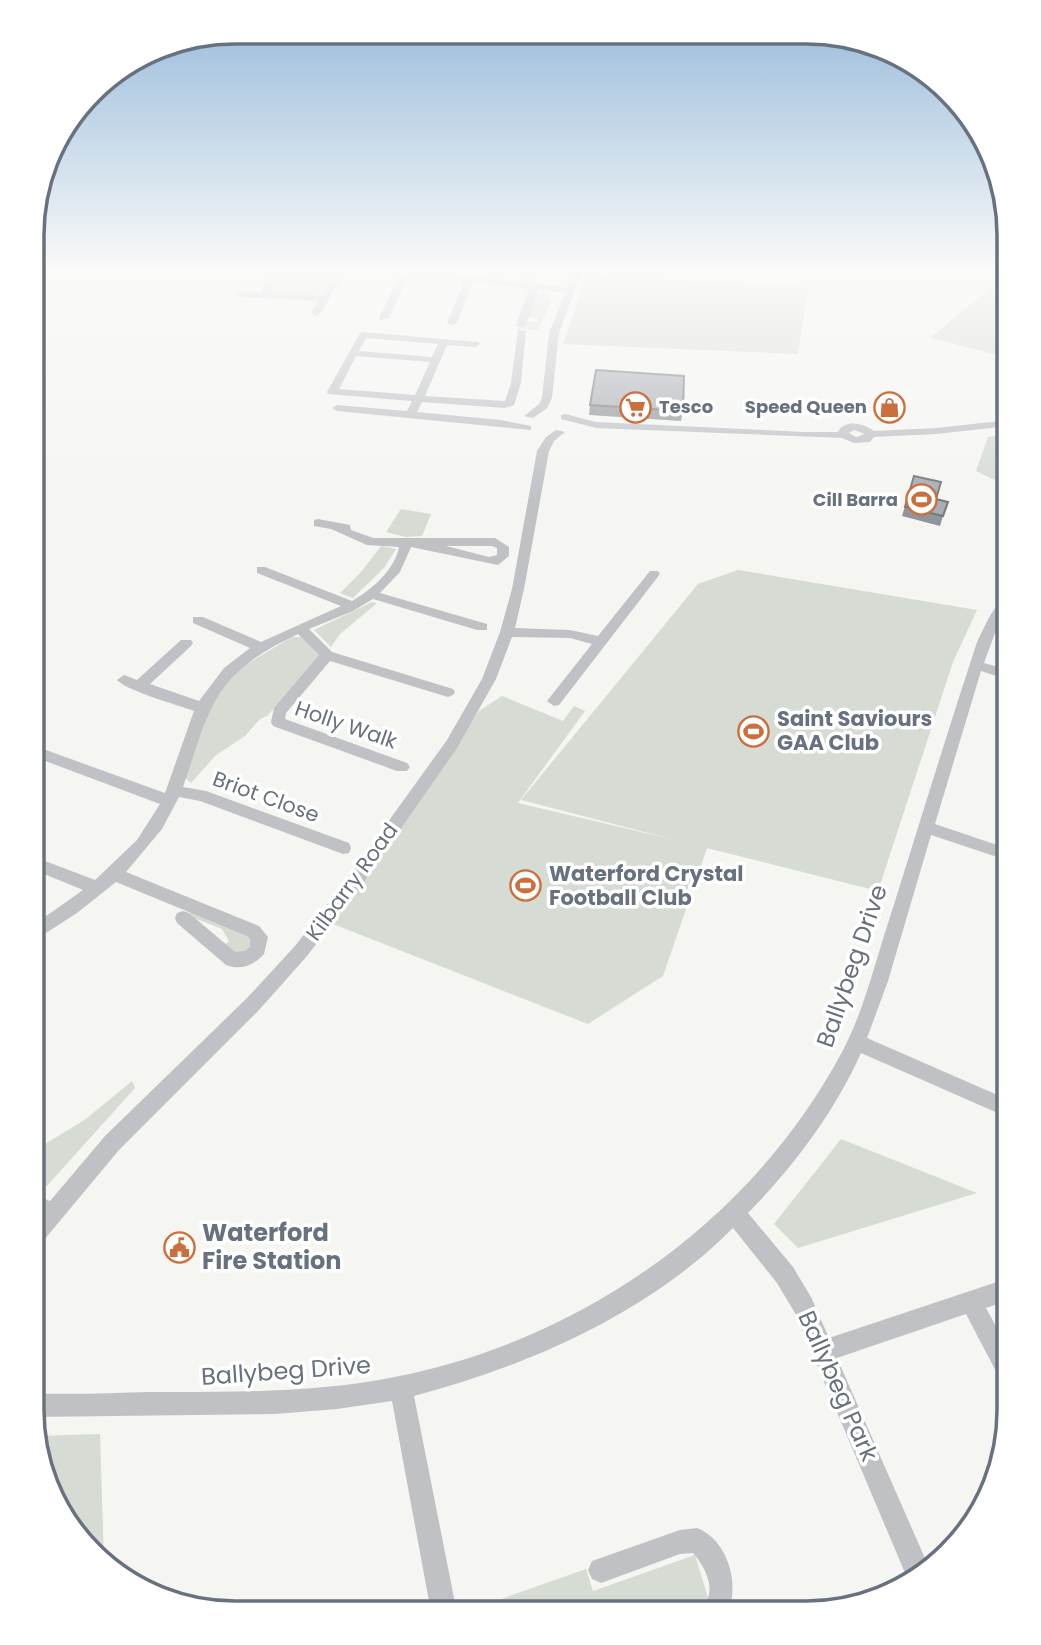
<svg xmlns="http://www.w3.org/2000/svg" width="1041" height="1645" font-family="Poppins,sans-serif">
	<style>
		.green { fill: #d6dbd4 }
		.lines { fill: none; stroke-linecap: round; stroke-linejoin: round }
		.minor { fill: #bfc1c5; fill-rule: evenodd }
		.wall { fill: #90959a }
		.building { fill: #a8adb3; stroke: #76797d; stroke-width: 2 }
		.labels { text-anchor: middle; stroke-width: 7; stroke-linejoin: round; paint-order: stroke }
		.far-poi-label { font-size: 18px; font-weight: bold; fill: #68727f; stroke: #fff; text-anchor: end }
		.poi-label { font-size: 21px; font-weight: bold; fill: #68727f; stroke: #fff; text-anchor: start }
		.street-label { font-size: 21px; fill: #68727f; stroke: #fff }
		.near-street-label { font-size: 24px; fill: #68727f; stroke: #fff }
		.near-poi-label { font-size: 24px; font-weight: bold; fill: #68727f; stroke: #fff; text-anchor: start }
		.rim { fill: none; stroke: #68727f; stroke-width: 3.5 }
	</style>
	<rect width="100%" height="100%" fill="#f5f5f2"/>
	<g class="green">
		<polygon points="280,271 336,271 320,297 269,293"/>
		<polygon points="1009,272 1009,358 930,338"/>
		<polygon points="587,275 808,287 798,354 563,344"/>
		<polygon points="535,292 545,293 552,300 538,330 519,329 526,322 538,322 539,319 528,317"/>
		<polygon points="1009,434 1009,487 976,471 988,437"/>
		<polygon points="401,509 431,514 422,536 406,537 386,532"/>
		<polygon points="381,546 396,549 384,568 353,598 340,593 361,572"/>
		<polygon points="738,570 977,610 953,662 878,891 707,848 663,976 588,1024 333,924 479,711 502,696 563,721 574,706 585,711 518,803 675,840 521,800 698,584"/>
		<polygon points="372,602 377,603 340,634 331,647 314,630"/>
		<polygon points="292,637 302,637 319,655 318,661 267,716 260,719 245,736 215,756 191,783 185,778 213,699 237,670"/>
		<polygon points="190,912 252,937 254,941 241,956 223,946 229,941 222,929 189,916"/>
		<polygon points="132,1081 135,1088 46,1187 32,1182 32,1152 86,1119"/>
		<polygon points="841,1139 977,1193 798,1248 774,1224"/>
		<polygon points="100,1434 104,1562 47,1489 37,1436"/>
		<polygon points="695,1555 709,1601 677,1613 474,1613 473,1609 586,1569 593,1591"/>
	</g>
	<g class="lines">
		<g class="minor">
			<polygon points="269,271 278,271 269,293 322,296 336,271 345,271 321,313 316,316 311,313 318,301 238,297 234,294 238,291 261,292"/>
			<polygon points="402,271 433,271 520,282 531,271 540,271 529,283 567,288 573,271 582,271 559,333 552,398 547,408 533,418 524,416 539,404 542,398 549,333 565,293 538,290 526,325 521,328 516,325 529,289 473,282 457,323 452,326 447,323 464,281 410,274 389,318 381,320 379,318"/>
			<path d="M518,329L526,331L521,383L514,405L505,408L422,402L417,412L501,420L531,426V430L337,411L332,408L337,405L407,411L412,401L328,394L327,392L360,333L363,332L478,342L480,344L475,347L447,345L425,396L505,401L511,383ZM366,338L438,344L432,357L359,351ZM356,356L430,362L415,395L339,389Z"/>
			<path d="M565,414L596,422L804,432H838C845,419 863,423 874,431L936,428L1009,420V426L936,434L874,437L870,442L854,443L842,438L596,428L561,419V415ZM854,430L865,434L856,437L849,433Z"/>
			<polygon points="556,430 565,432 554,441 549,451 524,589 515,628 570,630 598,636 650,571 658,571 660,574 559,705 554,706 547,701 592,644 570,638 512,637 496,679 457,748 361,886 307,956 259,1010 119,1150 39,1246 32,1249 32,1223 37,1217 32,1214 32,1193 50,1201 105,1136 247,998 295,946 349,876 447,740 482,679 500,632 512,589 537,451 546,437"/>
			<path d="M318,519L350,525L351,530L373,538H495L509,547V556L498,565L411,547L400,572L380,593L487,624V630H477L373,599L353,611L309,629L332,652L453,689L455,692L453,695L448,697L330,661L286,713L285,719L407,763L410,767L407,771H397L273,726L271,722L274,708L319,655L298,634C212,675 212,703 183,787L206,791L349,843L351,848L349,853L343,854L200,801L179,797L162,829L126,872L259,926L268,937L264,954C254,965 241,971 226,965L177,923L175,918L177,913L183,911L189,913L235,952L245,951L250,946V939L247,936L116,882L77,913L32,942V926L83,890L32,869V856L95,880L137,840L160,804L32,756V745L165,793L194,711C178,705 127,691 117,680L124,675L137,680L181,640H191L193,643L191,646L150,684L199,701L224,668L250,648L193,623V617H203L261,642L341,606L257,573V567H265L352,601C371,590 395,570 399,547L367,545L331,529L314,526V520ZM446,546H492L497,548V555L489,557Z"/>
			<path d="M1009,596V609L999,625L1009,628V636L995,633L984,663L1009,670V680L981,671L935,824L1009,849V861L931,835L888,981L867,1038L1009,1100V1118L861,1053C834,1113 794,1166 748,1213L793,1267L811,1297L829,1338L1009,1278V1300L986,1308L1009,1350V1382L1000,1379L966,1314L837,1358L928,1565L908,1580L795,1313L777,1283L733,1228C649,1313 528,1366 414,1396L457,1613L431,1612L392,1401L337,1409L275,1414L33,1417L32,1393C71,1395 110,1393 149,1392C231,1392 314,1393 395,1377C582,1340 752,1221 842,1052C864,1011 875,962 890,917C919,825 947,733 977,642C985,627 993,603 1009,596Z"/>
			<path d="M697,1528C728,1540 740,1584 728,1613H699C701,1608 706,1603 708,1598C714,1583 702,1563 693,1553L680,1554L601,1583L592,1579L588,1570L592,1561L680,1530Z"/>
		</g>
	</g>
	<g class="wall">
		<polygon points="590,405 683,411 681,421 589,415"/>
		<polygon points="914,476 943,516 940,526 902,516"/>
	</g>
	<g class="building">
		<polygon points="596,370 684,376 683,411 590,405"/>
		<polygon points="914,476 941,482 936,499 948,502 943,516 905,507"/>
	</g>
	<linearGradient id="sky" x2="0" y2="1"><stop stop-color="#95b9da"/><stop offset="0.54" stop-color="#fafaf9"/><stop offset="1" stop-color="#fafaf9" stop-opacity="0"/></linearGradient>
	<rect width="1041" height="502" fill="url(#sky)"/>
	<defs>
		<symbol id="supermarket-ring" viewBox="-11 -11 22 22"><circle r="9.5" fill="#fff" stroke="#cb6f3c" stroke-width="1.5"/><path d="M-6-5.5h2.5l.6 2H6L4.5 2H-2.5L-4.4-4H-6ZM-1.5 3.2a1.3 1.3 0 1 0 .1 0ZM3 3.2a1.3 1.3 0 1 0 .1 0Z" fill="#cb6f3c"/></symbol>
		<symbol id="shop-ring" viewBox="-11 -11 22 22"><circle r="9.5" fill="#fff" stroke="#cb6f3c" stroke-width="1.5"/><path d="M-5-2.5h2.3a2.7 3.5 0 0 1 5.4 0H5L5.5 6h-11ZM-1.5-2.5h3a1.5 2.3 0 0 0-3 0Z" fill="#cb6f3c"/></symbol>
		<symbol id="stadium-ring" viewBox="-11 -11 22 22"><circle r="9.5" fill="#fff" stroke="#cb6f3c" stroke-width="1.5"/><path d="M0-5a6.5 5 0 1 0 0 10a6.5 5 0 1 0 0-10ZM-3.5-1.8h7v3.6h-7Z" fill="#cb6f3c"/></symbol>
		<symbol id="civic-ring" viewBox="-11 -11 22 22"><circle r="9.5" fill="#fff" stroke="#cb6f3c" stroke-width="1.5"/><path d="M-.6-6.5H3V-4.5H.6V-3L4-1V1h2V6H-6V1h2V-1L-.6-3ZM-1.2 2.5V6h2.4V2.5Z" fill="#cb6f3c"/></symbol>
	</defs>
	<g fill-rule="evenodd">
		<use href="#supermarket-ring" x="618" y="390" width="35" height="35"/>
		<use href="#shop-ring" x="872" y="390" width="35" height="35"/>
		<use href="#stadium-ring" x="904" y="482" width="35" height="35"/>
		<use href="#stadium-ring" x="736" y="714" width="35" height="35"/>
		<use href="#stadium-ring" x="508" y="868" width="35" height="35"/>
		<use href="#civic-ring" x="162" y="1230" width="35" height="35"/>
	</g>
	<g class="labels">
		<g class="far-poi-label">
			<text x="659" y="413" text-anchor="start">Tesco</text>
			<text x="867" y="413">Speed Queen</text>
			<text x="898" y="506">Cill Barra</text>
		</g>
		<g class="poi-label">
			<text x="777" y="726">Saint Saviours<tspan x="777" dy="24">GAA Club</tspan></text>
			<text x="549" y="881">Waterford Crystal<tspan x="549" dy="24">Football Club</tspan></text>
		</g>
		<g class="street-label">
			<text transform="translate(346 725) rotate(19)" y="7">Holly Walk</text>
			<text transform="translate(266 797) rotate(20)" y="7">Briot Close</text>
			<text transform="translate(352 882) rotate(-54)" y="7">Kilbarry Road</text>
		</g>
		<g class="near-street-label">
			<text transform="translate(852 966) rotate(-71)" y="8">Ballybeg Drive</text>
			<text transform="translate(286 1371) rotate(-4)" y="8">Ballybeg Drive</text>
			<text transform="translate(838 1386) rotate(66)" y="8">Ballybeg Park</text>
		</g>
		<g class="near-poi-label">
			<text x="202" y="1241">Waterford<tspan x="202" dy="28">Fire Station</tspan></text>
		</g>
	</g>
	<path d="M0 0H1041V1645H0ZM235 44H806A191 191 0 0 1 997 235V1410A191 191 0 0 1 806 1601H235A191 191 0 0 1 44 1410V235A191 191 0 0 1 235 44Z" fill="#fff" fill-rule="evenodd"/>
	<path class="rim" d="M235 44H806A191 191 0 0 1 997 235V1410A191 191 0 0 1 806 1601H235A191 191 0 0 1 44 1410V235A191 191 0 0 1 235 44Z"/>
</svg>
